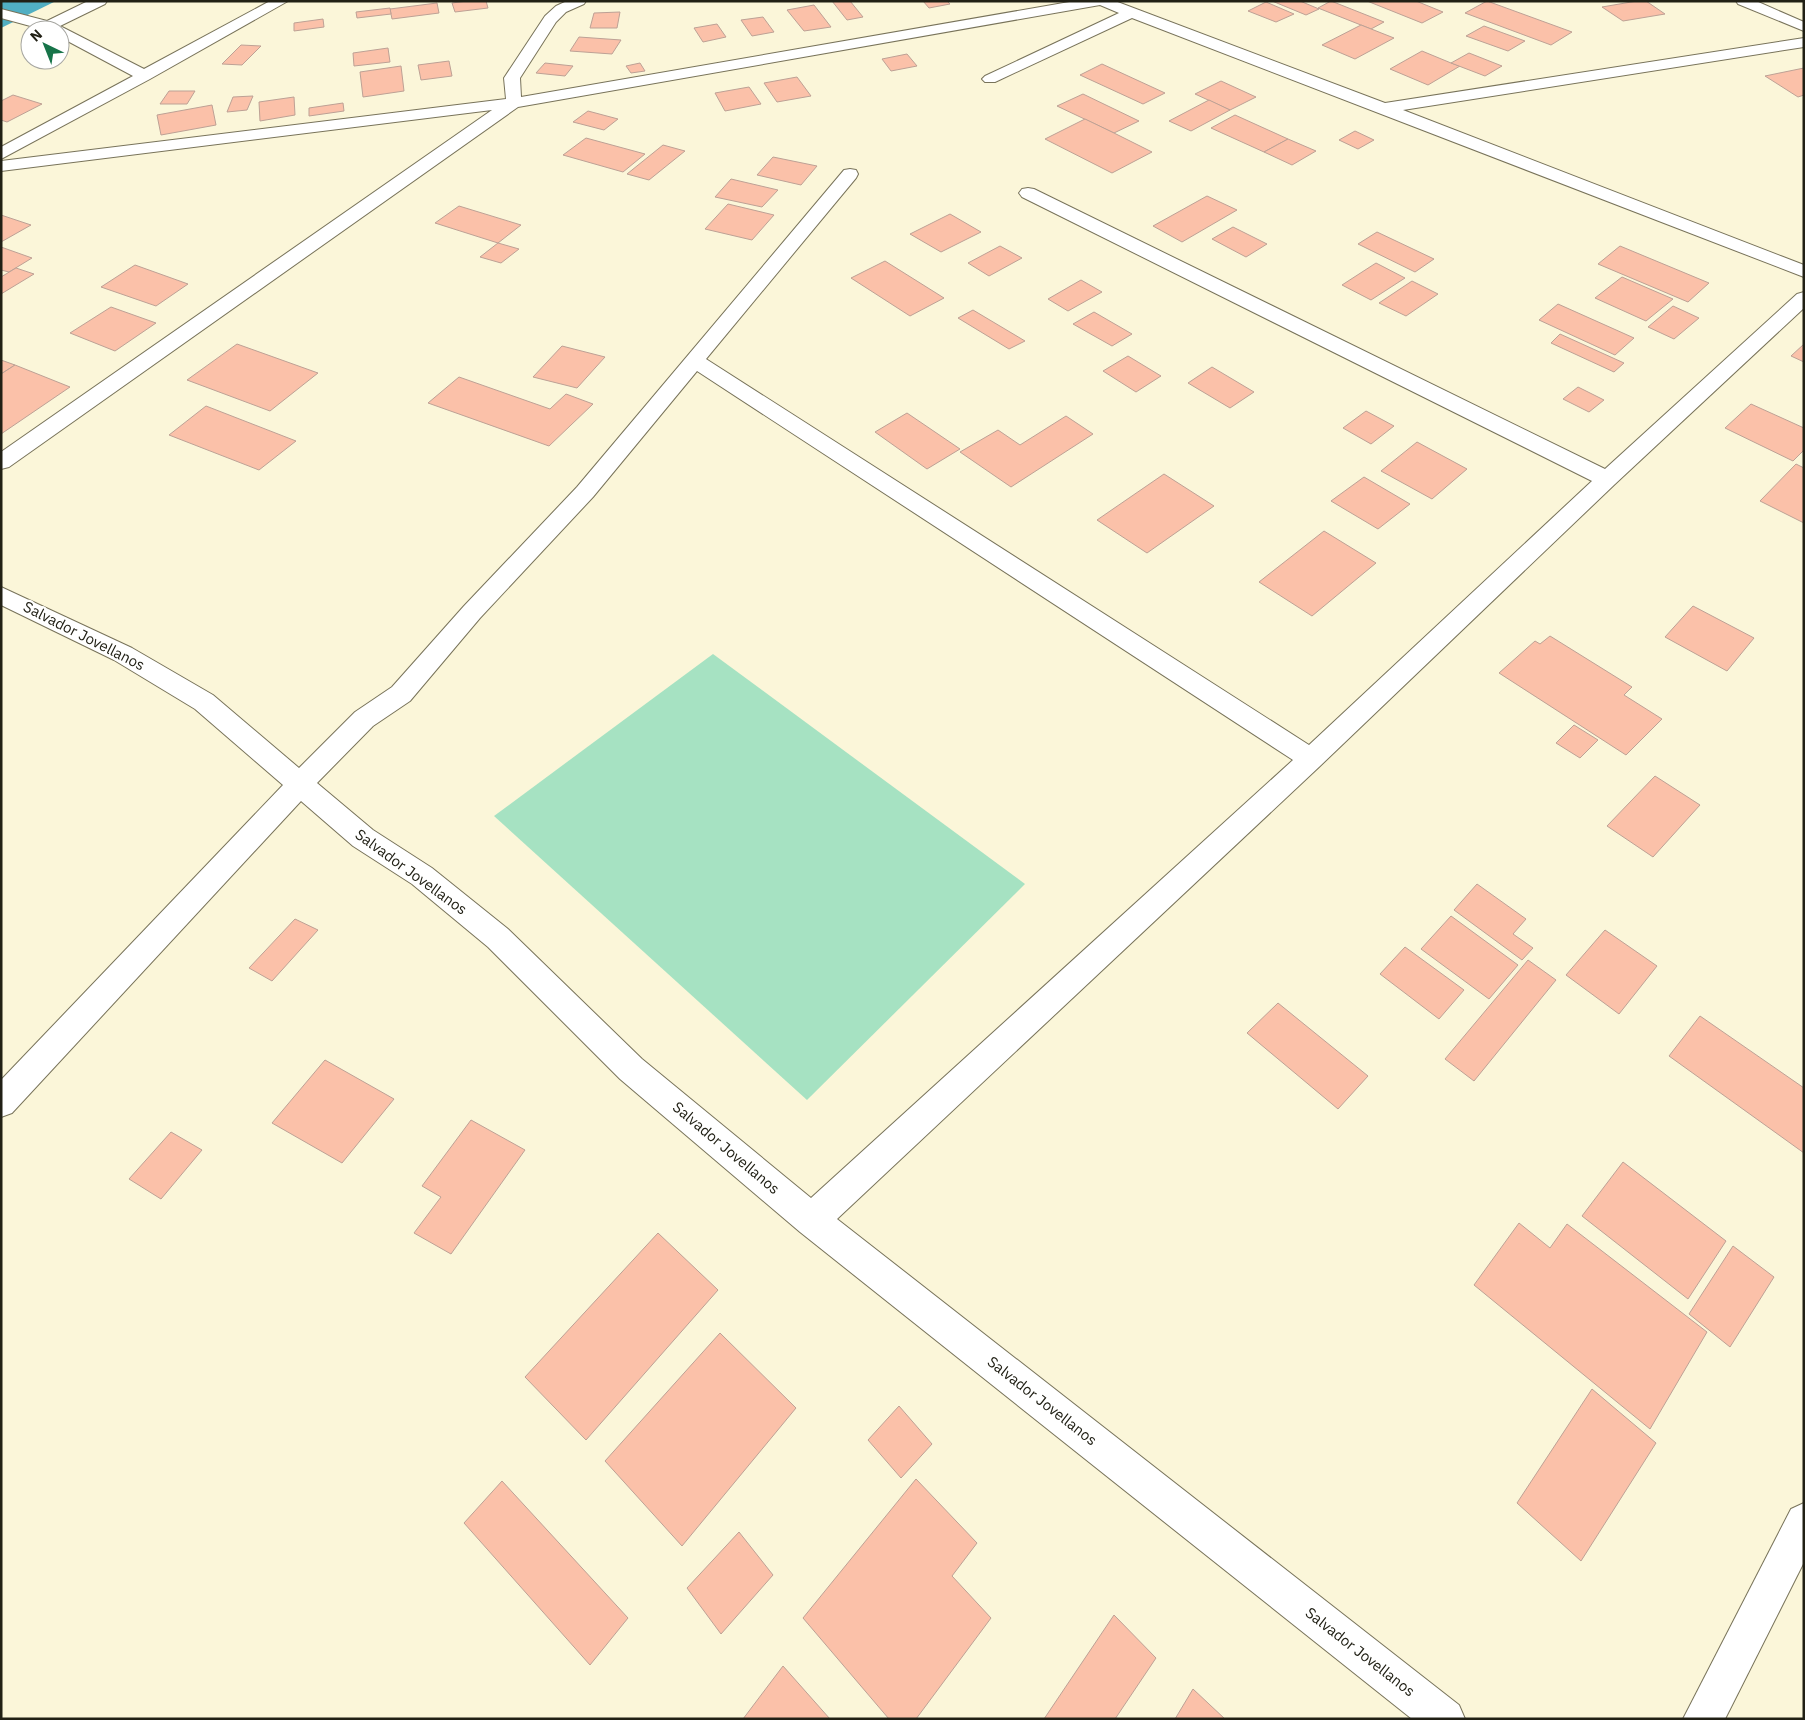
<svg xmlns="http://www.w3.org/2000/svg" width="1805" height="1720" font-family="'IBM Plex Sans',sans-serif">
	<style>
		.green { fill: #a6e2c2 }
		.water { fill: #51afc3 }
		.building { fill: #fbc1a9; stroke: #bda195 }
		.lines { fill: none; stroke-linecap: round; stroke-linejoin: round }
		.minor-casing { stroke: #78735a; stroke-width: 2 }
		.minor { fill: #fff; fill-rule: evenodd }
		.labels { text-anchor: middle; stroke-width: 4.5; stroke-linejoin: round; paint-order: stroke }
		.street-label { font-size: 15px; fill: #212015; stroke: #fff }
	</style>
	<rect width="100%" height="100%" fill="#fbf6d9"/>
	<polygon class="green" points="713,654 1025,884 807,1100 494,816"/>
	<polygon class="water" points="1,1 56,1 1,28"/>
	<g class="building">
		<polygon points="467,1 486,1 488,8 455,12 452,3"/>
		<polygon points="832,1 850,1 863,17 847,20"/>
		<polygon points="923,1 947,1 950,4 929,8"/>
		<polygon points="1272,1 1300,1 1319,9 1306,15"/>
		<polygon points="1331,1 1384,22 1371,29 1318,8"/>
		<polygon points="1367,1 1416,1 1443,12 1422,23"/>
		<polygon points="1487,1 1572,32 1551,45 1465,13"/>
		<polygon points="1637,1 1646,1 1665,14 1623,21 1602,7"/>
		<polygon points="1266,2 1294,14 1276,22 1248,11"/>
		<polygon points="437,3 439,13 392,19 390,9"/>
		<polygon points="814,5 831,27 804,31 787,10"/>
		<polygon points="390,8 391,14 357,18 356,12"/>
		<polygon points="620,12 617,28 590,28 594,13"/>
		<polygon points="763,17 774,32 752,36 741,20"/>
		<polygon points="323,19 324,27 294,31 294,23"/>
		<polygon points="717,24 726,37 703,42 694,28"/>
		<polygon points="1361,25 1394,38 1355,59 1322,45"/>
		<polygon points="1484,26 1525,41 1508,51 1466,36"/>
		<polygon points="579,37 621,40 612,54 570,51"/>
		<polygon points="241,45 261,46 242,65 222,64"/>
		<polygon points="388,48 390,62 354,66 353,53"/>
		<polygon points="1422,51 1451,63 1460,66 1428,85 1390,69"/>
		<polygon points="1469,53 1502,66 1485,76 1451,63"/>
		<polygon points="907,54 917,66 891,71 882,59"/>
		<polygon points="449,61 452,76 421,80 418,65"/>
		<polygon points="545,63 573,66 565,76 536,73"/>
		<polygon points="640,63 645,71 631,73 626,66"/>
		<polygon points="1102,64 1165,93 1143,104 1080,75"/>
		<polygon points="401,66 404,91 363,97 360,72"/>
		<polygon points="1804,68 1804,95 1798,97 1765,76"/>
		<polygon points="797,77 811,96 777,102 764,83"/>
		<polygon points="1221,81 1256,97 1230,110 1195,94"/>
		<polygon points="749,87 761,104 725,111 715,93"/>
		<polygon points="169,91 195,91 187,104 160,104"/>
		<polygon points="1083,94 1139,121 1114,133 1057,106"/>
		<polygon points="13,95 42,104 7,122 1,120 1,101"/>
		<polygon points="253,96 247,110 227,112 233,97"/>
		<polygon points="294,97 295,115 260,121 259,102"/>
		<polygon points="1209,100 1230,110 1191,131 1169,121"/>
		<polygon points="343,103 344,111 309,116 309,108"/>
		<polygon points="212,105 216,125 161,135 157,115"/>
		<polygon points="588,111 618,119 604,130 573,122"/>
		<polygon points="1235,115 1288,139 1264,152 1211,128"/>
		<polygon points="1085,119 1114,133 1152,152 1112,173 1045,139"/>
		<polygon points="1355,131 1374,140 1358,149 1339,140"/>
		<polygon points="586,138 645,154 623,172 563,155"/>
		<polygon points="1288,139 1316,151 1292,165 1264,152"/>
		<polygon points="663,145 685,151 649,180 627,174"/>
		<polygon points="773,157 817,166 801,185 757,175"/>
		<polygon points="731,179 778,190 762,207 715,197"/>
		<polygon points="1207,196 1237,210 1182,242 1153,226"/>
		<polygon points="728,204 774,215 752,240 705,229"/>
		<polygon points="459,206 521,225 498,243 435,223"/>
		<polygon points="950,214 981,232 941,252 910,234"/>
		<polygon points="1,215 31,225 1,242"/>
		<polygon points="1233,227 1267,244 1246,257 1212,239"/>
		<polygon points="1377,232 1434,259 1415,272 1358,244"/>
		<polygon points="498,243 519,249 501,263 480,257"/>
		<polygon points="1000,246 1022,258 989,276 968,263"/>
		<polygon points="1620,246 1709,283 1688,302 1598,264"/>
		<polygon points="1,247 32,258 9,272 1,270"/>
		<polygon points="885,261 944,298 910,316 851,278"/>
		<polygon points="1376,263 1405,278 1371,300 1342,285"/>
		<polygon points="135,265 188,284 156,306 101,287"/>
		<polygon points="16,268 34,274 1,294 1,277"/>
		<polygon points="1622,277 1673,299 1646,321 1595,298"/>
		<polygon points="1081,280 1102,292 1068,311 1048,299"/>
		<polygon points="1412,281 1438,294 1406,316 1379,303"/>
		<polygon points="1558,304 1634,338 1615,355 1539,320"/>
		<polygon points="1673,306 1699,318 1674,339 1648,327"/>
		<polygon points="111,307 156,323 115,351 70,333"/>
		<polygon points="973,310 1025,341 1009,349 958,318"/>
		<polygon points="1094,312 1132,334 1112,346 1073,324"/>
		<polygon points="1560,334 1624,363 1614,372 1551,343"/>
		<polygon points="237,344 318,373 270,411 187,380"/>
		<polygon points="1804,344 1804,362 1791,356"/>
		<polygon points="562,346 605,357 577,388 533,377"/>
		<polygon points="1128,356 1161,376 1136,392 1103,371"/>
		<polygon points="1,360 15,365 1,374"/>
		<polygon points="15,365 70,387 1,434 1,374"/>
		<polygon points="1212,367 1254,392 1230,408 1188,383"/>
		<polygon points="459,377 550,409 566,394 593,404 549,446 428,403"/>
		<polygon points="1578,387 1604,400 1589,412 1563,399"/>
		<polygon points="1751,404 1804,428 1804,450 1793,461 1725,428"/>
		<polygon points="206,406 296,441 259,470 169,435"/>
		<polygon points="1366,411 1394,426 1371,444 1343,428"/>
		<polygon points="907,413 960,449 927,469 875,432"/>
		<polygon points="1066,416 1093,434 1011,487 960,452 998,430 1020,445"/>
		<polygon points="1417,442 1467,469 1432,499 1381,471"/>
		<polygon points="1796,464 1804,468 1804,523 1760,501"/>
		<polygon points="1164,474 1214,506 1147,553 1097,520"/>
		<polygon points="1364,477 1410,504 1378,529 1331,501"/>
		<polygon points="1324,531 1376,563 1312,616 1259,582"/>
		<polygon points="1693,606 1754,638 1727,671 1665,637"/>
		<polygon points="1550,636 1632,687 1624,695 1662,719 1626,755 1499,673 1535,641 1540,644"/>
		<polygon points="1574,725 1598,740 1580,758 1556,743"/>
		<polygon points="1655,776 1700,805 1653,857 1607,826"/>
		<polygon points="1477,884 1526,919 1513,934 1533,948 1522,960 1454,910"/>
		<polygon points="1451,916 1518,965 1489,999 1421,949"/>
		<polygon points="295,919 318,930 272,981 249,968"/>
		<polygon points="1605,930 1657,966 1619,1014 1566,975"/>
		<polygon points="1405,947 1464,990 1439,1019 1380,974"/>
		<polygon points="1528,960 1556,980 1474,1081 1445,1059"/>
		<polygon points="1278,1003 1368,1076 1338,1109 1247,1033"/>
		<polygon points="1700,1016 1804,1088 1804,1153 1669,1056"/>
		<polygon points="325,1060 394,1099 342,1163 272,1123"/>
		<polygon points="471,1120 525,1150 451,1254 414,1233 441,1197 422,1186"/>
		<polygon points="171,1132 202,1150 161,1199 129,1179"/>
		<polygon points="1623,1162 1726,1241 1688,1299 1582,1216"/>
		<polygon points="1519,1223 1550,1248 1567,1224 1707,1332 1650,1429 1474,1285"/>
		<polygon points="658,1233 718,1290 586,1440 525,1377"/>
		<polygon points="1733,1246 1774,1277 1730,1347 1689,1314"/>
		<polygon points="720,1333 796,1408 682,1546 605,1461"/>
		<polygon points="1592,1389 1656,1443 1581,1561 1517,1503"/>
		<polygon points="899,1406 932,1444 901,1478 868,1440"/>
		<polygon points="916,1479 977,1543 952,1576 991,1618 916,1719 889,1719 803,1618"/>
		<polygon points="502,1481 628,1618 590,1665 464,1523"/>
		<polygon points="739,1532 773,1575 721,1634 687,1588"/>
		<polygon points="1114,1615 1156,1658 1115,1719 1044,1719"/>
		<polygon points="783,1666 830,1719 743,1719"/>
		<polygon points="1193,1689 1225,1719 1175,1719"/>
	</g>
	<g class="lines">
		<defs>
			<g id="minor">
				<polygon points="88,1 107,1 105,4 60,26 144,69 270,1 288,1 150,79 1,159 1,147 133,76 60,37 60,30 45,30 1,18 1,9 47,21"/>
				<polygon points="567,1 586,1 584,4 566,12 556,22 520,78 521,97 1075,1 1115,1 1385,103 1804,38 1804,47 1403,110 1804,265 1804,277 1132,18 995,82 985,82 982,79 985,76 1119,13 1100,5 518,107 9,467 1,469 1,452 492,110 1,171 1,161 506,99 504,78 545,16 556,6"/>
				<polygon points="1736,1 1756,1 1804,22 1804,31 1738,4"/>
				<path d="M850,169L856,170L858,174L856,178L706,359L1309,745L1592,481L1022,197L1019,193L1022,189L1028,188L1034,189L1605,469L1797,294L1804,292V308L1615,484L1320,766L837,1219L1459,1705L1465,1719H1412L800,1232L620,1079L488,947L412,884L353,846L301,801L12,1113L1,1117V1080L283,785L195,709L114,660L1,605V587L132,648L213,695L299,768L355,712L392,687L464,606L577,487L844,170ZM697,371L1293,760L811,1198L642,1059L508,929L432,868L373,830L317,783L373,726L410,701L480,618L593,497Z"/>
				<polygon points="1804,1503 1804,1562 1725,1719 1683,1719 1791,1509"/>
			</g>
		</defs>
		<use href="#minor" class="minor-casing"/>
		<use href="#minor" class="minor"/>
	</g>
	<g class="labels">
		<g class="street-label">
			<text transform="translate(84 636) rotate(27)" y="5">Salvador Jovellanos</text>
			<text transform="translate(411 872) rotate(36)" y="5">Salvador Jovellanos</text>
			<text transform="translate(726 1148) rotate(40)" y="5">Salvador Jovellanos</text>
			<text transform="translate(1042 1401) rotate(38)" y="5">Salvador Jovellanos</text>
			<text transform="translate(1360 1652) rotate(38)" y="5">Salvador Jovellanos</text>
		</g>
	</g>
	<rect width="1805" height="1720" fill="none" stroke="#212015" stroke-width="5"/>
	<g transform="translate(45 45) rotate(317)"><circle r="24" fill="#ffffff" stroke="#a6a6a1"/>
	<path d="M0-4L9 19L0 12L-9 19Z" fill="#177449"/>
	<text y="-8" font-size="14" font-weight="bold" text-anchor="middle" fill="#212015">N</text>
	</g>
</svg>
